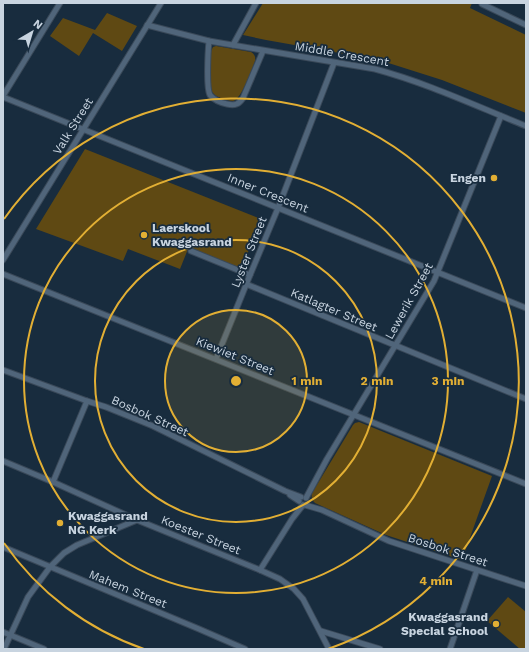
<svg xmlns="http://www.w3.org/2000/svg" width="529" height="652" font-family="'Work Sans',sans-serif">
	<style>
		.green { fill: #5f4913 }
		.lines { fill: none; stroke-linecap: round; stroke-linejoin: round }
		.minor-casing { stroke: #3a4959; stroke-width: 7 }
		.minor { stroke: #50657a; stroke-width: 5 }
		.ring { fill: none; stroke: #e2af34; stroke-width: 2 }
		.poi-dot { fill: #e2af34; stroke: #182c3e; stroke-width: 1.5 }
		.labels { text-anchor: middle; stroke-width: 3.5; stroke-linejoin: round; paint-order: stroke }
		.street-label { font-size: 12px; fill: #c8d4e0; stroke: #182c3e }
		.poi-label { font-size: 12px; font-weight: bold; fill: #c8d4e0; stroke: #182c3e; text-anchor: end }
		.centre { fill: #e2af34; stroke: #182c3e; stroke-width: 2 }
		.ring-label { font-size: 12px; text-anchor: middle; font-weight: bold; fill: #e2af34; stroke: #182c3e; stroke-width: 3.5; stroke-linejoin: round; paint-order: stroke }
	</style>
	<rect width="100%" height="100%" fill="#182c3e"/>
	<g class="green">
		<polygon points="263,3 472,3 470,8 526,35 526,113 442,80 379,60 266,40 243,35"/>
		<polygon points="107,13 137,26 122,51 93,33 79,56 50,36 63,18 95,30"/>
		<path d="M216,46L251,52C254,54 256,56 255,61C252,69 241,100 233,101C229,101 224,99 221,98C215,96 212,93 210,87L211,51L213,47Z"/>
		<polygon points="85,149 261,219 241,270 188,249 180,269 128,249 123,261 36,229"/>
		<path d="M359,422L492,476L462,560L386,535L315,503C312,500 311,497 312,493L353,425L355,423Z"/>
		<polygon points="508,597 526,612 526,649 520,649 487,621"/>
	</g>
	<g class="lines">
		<defs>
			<g id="minor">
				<polyline points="482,4 526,25"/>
				<path d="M147,25L209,41L375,69C427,83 476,106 526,126"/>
				<path d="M209,41C208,51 206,88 210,95C214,100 222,103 227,104C235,106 239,104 243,98L263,51"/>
				<polyline points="233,45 256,3"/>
				<polyline points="3,96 60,3"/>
				<polyline points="3,97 526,308"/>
				<polyline points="191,251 250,275"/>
				<polyline points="3,260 161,3"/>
				<polyline points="3,274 526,484"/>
				<polyline points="246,284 526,399"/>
				<polyline points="216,359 250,275 278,208 334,63"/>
				<polyline points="3,370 87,401 106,407 153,426 285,491 301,497"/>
				<polyline points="3,461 53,482 137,520 260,570 280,579 294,589 303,599 329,649"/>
				<polyline points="53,482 87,401"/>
				<polyline points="290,495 299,501"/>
				<polyline points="306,498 327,459 434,281 501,116"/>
				<polyline points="305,505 322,510 389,541 526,586"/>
				<polyline points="3,547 199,629 245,649"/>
				<polyline points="260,570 292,519 303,505"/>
				<polyline points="321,631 380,649"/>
				<polyline points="3,632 44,649"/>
				<polyline points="4,649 28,597 50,567 64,553 77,545 137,520"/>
				<polyline points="450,649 477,570"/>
			</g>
		</defs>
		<use href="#minor" class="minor-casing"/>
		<use href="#minor" class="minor"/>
	</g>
	<circle cx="236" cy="381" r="71" fill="#e2af34" fill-opacity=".12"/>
	<g class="ring">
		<circle cx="236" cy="381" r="71"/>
		<circle cx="236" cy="381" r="141"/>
		<circle cx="236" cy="381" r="212"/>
		<path d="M144 649A283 283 0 0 1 4 543M4 219A283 283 0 1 1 328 649"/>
	</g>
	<g class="poi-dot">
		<circle cx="494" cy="178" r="4"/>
		<circle cx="144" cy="235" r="4"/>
		<circle cx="60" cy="523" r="4"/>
		<circle cx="496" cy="624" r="4"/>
	</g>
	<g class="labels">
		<g class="street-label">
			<text transform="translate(342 54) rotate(10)" y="4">Middle Crescent</text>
			<text transform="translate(73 126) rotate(-58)" y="4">Valk Street</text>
			<text transform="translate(268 193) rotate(22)" y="4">Inner Crescent</text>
			<text transform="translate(249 252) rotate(-68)" y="4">Lyster Street</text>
			<text transform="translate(409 301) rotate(-61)" y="4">Lewerik Street</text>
			<text transform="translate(334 310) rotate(23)" y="4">Katlagter Street</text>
			<text transform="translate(235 356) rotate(22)" y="4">Kiewiet Street</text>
			<text transform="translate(150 416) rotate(24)" y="4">Bosbok Street</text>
			<text transform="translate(201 535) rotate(22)" y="4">Koester Street</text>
			<text transform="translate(448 550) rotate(18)" y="4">Bosbok Street</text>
			<text transform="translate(128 589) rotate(22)" y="4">Mahem Street</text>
		</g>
		<g class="poi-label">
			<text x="486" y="182">Engen</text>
			<text x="152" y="232" text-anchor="start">Laerskool<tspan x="152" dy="14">Kwaggasrand</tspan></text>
			<text x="68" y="520" text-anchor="start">Kwaggasrand<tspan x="68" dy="14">NG Kerk</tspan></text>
			<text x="488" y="621">Kwaggasrand<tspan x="488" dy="14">Special School</tspan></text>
		</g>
	</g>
	<circle cx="236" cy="381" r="6" class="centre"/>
	<g class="ring-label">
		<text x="307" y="385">1 min</text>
		<text x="377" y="385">2 min</text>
		<text x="448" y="385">3 min</text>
		<text x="436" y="585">4 min</text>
	</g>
	<rect width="529" height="652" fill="none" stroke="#c8d4e0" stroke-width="8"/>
	<g transform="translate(32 32) rotate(38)" stroke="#182c3e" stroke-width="3" paint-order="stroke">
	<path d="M0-3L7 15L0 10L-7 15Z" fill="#c8d4e0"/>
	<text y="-6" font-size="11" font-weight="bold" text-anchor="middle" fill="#c8d4e0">N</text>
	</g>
</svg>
